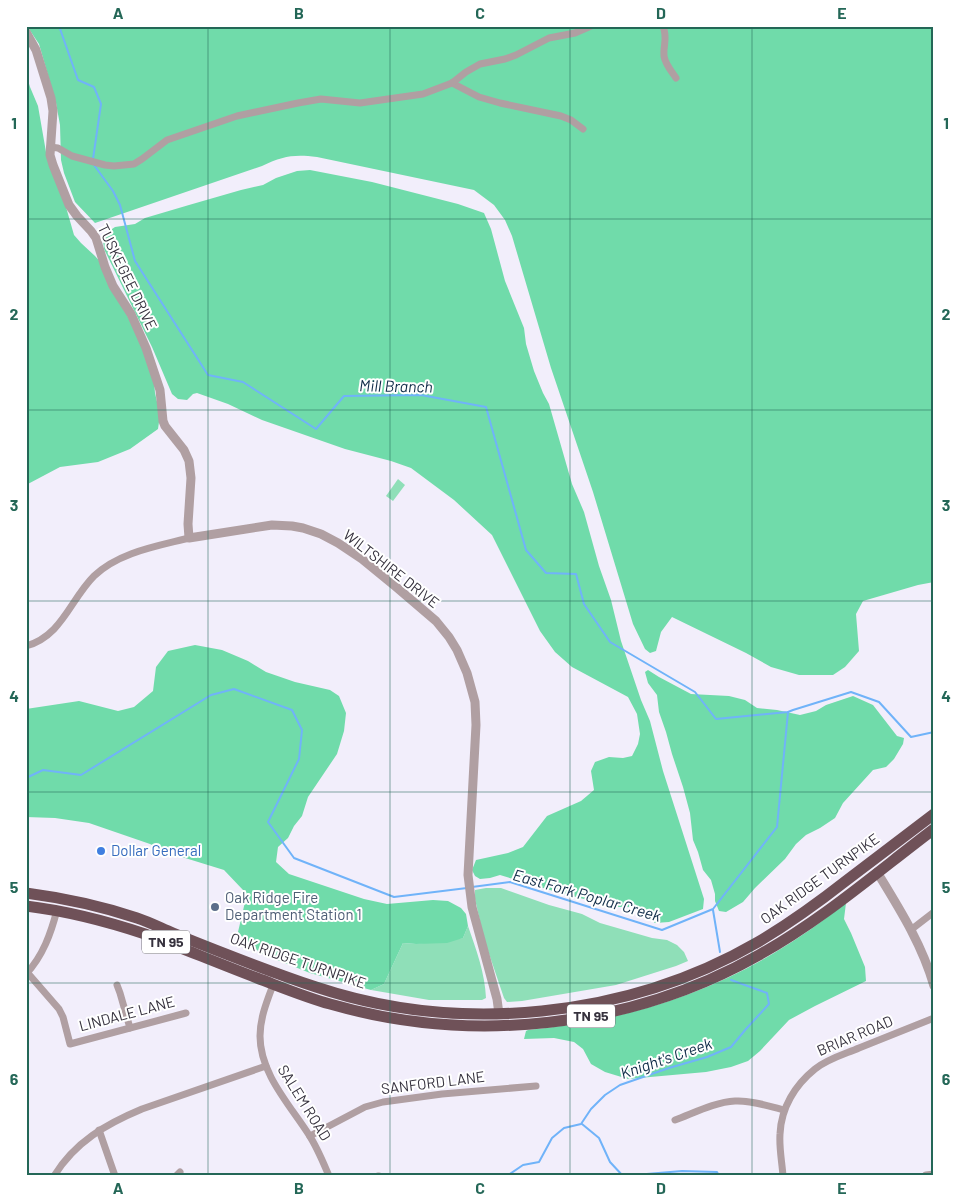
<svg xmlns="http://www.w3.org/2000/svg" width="960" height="1202" font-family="Barlow,sans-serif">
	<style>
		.green { fill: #8fdfb8 }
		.forest { fill: #70dbaa }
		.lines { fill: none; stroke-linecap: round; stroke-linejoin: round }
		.stream { stroke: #70b3f9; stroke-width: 2 }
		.minor { stroke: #b09fa2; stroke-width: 7 }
		.tertiary { stroke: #b09fa2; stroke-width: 9 }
		.trunk { stroke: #6f5158; stroke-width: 11 }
		.grid { fill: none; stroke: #246757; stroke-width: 1; stroke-opacity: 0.55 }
		.shop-dot { fill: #3f7fe0; stroke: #fff; stroke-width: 2 }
		.service-dot { fill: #5c6f8a; stroke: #fff; stroke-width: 2 }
		.labels { text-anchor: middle; stroke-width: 4; stroke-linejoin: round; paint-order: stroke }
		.shield { fill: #fff; stroke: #727078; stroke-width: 1 }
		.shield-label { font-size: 14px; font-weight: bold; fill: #36323e }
		.street-label { font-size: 15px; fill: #36323e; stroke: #fff }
		.shop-label { font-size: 15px; fill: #366cbe; stroke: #fff; text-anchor: start }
		.service-label { font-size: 15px; fill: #4e5e75; stroke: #fff; text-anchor: start }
		.water-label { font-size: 16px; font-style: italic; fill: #102c48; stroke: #fff }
		.neatline { fill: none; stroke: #246757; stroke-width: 2 }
		.grid-label { font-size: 16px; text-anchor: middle; font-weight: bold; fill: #246757 }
	</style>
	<rect width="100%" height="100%" fill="#f2eefb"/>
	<g class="green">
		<polygon points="398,479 405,485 393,501 386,496"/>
		<polygon points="486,888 501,888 549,905 582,914 600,923 652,938 667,940 677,945 684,952 688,961 676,966 616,985 522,1001 507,1002 504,998 484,939 475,899 475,890"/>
		<path d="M468,926C476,949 485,973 486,998L482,1000H429L371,990L384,984L403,943L416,944L463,938Z"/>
	</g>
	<g class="forest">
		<path d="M27,26H934V582L918,585L863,601L856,614L859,651L845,667L833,675H799L771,667L746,653L672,617L661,632L656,651L650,653L645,649L633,624L593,492L551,368L512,236L505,220L494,205L474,190L317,157C294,154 283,156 262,166L95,223L75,202L64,173L61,160L60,125L56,103L39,44Z"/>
		<polygon points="26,74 30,87 38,106 46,152 64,200 74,235 81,243 95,256 103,265 143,348 154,381 155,393 160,415 158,429 130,449 98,462 60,467 26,485"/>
		<polygon points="310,170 372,182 458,204 484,213 491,229 505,281 524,328 526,344 534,371 543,393 549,404 572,484 584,512 599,566 611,600 621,641 641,700 650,721 663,771 704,899 703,909 669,922 655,923 638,910 631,907 608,907 584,899 560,893 500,875 490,878 480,879 475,876 472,870 476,860 508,853 523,847 547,816 581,801 594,790 591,771 595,762 609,757 623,758 632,756 638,744 640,734 637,714 628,697 572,667 555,652 540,631 492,535 454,500 411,468 391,461 345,449 262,420 228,404 197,393 193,394 187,400 178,399 172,394 152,347 104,249 103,239 106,233 115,227 135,224 145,218 189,205 241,190 263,185 276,178 297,171"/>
		<polygon points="195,645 222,650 248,661 266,672 295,682 330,690 339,696 346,713 344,731 337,754 308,797 302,816 294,826 288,838 278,847 276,862 289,874 364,899 387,904 433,900 448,901 461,908 466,914 468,926 463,938 447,943 416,944 403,943 384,984 371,990 310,973 265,955 249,945 238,932 245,902 243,890 224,870 169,853 150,844 89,823 55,818 26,817 26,709 79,701 118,711 134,707 153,691 156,667 168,651"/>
		<polygon points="648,670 659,677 691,694 729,696 745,700 757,708 777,710 800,715 816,711 826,705 853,696 873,705 897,736 904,738 903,744 894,759 886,767 873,770 843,803 835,818 820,828 806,835 796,844 785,859 755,888 743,902 726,912 719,911 715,901 715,894 711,880 703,870 698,852 693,840 690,813 683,787 672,754 666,732 659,712 657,695 648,683 645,672"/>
		<path d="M846,903L844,919L851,933L865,967L866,981L815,1006L789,1020L760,1051L748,1061L731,1067L706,1072L628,1079L605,1072L591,1064L583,1049L574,1042L554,1038L524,1039L526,1031L528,1030C614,1022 700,998 774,953C799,938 823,921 846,903Z"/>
	</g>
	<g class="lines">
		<g class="stream">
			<polyline points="59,26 78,80 94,87 101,104 93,159"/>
			<polyline points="94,165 113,191 120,205 135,261 208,375 243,382 316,429 344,396 421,395 486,407 526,550 546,573 576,574 584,604 610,642 695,692 716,719 788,712 793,710 851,692 879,702 911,737 934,732"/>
			<polyline points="26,778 43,770 81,775 211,695 234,689 292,710 302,730 299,759 268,822 294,858 394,897 467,888"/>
			<polyline points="472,887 510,882 662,930 713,909 777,827 788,712"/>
			<polyline points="713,910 720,952"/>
			<polyline points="582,1124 599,1138 610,1162 623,1176 682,1171 717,1172 719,1176"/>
			<polyline points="507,1176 523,1165 539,1162 552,1138 564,1128 581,1124 591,1109 605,1095 620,1085 669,1068 707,1057 731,1047 746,1029 769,1004 767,993 731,980"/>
		</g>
		<g class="minor">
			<path d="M663,26C668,39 663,44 664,56C665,64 672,72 676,78"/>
			<polyline points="452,83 479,97 500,103 561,116 571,120 583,129"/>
			<polyline points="50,147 58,148 72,156 105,165 114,166 134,164 142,159 167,140 237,116 298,103 321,99 360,103 423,94 452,83 466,72 480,64 505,59 516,55 549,38 575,33 591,26"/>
			<path d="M26,646C62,636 70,600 94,576C119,552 158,546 189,538"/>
			<polyline points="912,929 934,912"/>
			<polyline points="26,971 59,1009 63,1017 70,1044 186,1013"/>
			<path d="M26,974C43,956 51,933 57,910"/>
			<polyline points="117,985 120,993 130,1028"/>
			<path d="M273,985C267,1001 260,1018 260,1036C260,1074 290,1105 309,1135C317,1147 323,1162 329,1176"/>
			<path d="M675,1120C694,1113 715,1102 735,1101C751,1100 768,1106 784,1110"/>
			<polyline points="99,1130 115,1176"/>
			<polyline points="310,1136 365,1107 383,1102 442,1094 536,1086"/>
			<path d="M54,1176C75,1142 106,1124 142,1109L266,1066"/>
			<polyline points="176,1176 180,1172"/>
			<polyline points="378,1176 379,1176"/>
			<path d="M783,1176C782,1162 779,1148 780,1134C781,1108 795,1085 815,1069C827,1059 845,1054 859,1048C884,1038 909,1028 934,1018"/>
		</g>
		<g class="tertiary">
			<polyline points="26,32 36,50 51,98 53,111 50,155 53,165 69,205 77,216 91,231 96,238 105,267 113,286 131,314 146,348 160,390 163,421 165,426 184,450 189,461 191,478 188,524 189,538 272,525 292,526 303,528 321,534 338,543 362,559 395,586 436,621 449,637 457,650 467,673 475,702 476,725 468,875 472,907 497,999 499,1014"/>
			<path d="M877,872C899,908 922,944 934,986"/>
			<polyline points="926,1176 934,1175"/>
		</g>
		<g class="trunk">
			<path d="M26,893C64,898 101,906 137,918C149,922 161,928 173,933C220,952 268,971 316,987C460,1035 627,1018 758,942C790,923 819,902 847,880C876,858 905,836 934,814"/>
			<path d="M26,906C67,911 106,921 145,934C182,948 220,964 257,978C281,987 305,997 330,1004C472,1045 630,1028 759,955C822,920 877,872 934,829"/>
		</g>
	</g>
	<path class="grid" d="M208,26V1176M390,26V1176M570,26V1176M752,26V1176M26,219H934M26,410H934M26,601H934M26,792H934M26,983H934"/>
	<circle class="shop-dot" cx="101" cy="851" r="5"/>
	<circle class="service-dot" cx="215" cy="907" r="5"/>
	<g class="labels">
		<g class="shield">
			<rect x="142" y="930.5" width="48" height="23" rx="4"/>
			<rect x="567" y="1004.5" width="48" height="23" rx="4"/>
		</g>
		<g class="shield-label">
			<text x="166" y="947">TN 95</text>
			<text x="591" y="1021">TN 95</text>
		</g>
		<g class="street-label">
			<text transform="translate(127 277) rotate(64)" y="5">TUSKEGEE DRIVE</text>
			<text transform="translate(391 569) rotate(38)" y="5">WILTSHIRE DRIVE</text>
			<text transform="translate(820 879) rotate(-36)" y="5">OAK RIDGE TURNPIKE</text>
			<text transform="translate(298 961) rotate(19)" y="5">OAK RIDGE TURNPIKE</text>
			<text transform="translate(127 1014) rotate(-15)" y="5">LINDALE LANE</text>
			<text transform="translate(855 1036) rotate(-23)" y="5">BRIAR ROAD</text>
			<text transform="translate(433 1083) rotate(-7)" y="5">SANFORD LANE</text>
			<text transform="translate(304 1103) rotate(58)" y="5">SALEM ROAD</text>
		</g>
		<g class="shop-label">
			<text x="111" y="856">Dollar General</text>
		</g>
		<g class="service-label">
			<text x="225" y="903">Oak Ridge Fire<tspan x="225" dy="17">Department Station 1</tspan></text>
		</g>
		<g class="water-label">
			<text transform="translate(396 386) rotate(1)" y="6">Mill Branch</text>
			<text transform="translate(587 895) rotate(16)" y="6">East Fork Poplar Creek</text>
			<text transform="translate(666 1058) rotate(-19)" y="6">Knight's Creek</text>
		</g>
	</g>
	<rect width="960" height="1202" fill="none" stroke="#ffffff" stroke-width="55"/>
	<rect x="28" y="28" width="904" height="1146" class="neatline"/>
	<g class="grid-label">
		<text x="118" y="19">A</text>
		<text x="299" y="19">B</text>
		<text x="480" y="19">C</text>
		<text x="661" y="19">D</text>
		<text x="842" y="19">E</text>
		<text x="14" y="129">1</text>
		<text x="946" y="129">1</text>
		<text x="14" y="320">2</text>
		<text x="946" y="320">2</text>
		<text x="14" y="511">3</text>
		<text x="946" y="511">3</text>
		<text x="14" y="702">4</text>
		<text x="946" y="702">4</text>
		<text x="14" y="893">5</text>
		<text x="946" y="893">5</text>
		<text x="14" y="1085">6</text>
		<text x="946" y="1085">6</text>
		<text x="118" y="1194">A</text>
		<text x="299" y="1194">B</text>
		<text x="480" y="1194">C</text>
		<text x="661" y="1194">D</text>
		<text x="842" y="1194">E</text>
	</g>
</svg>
